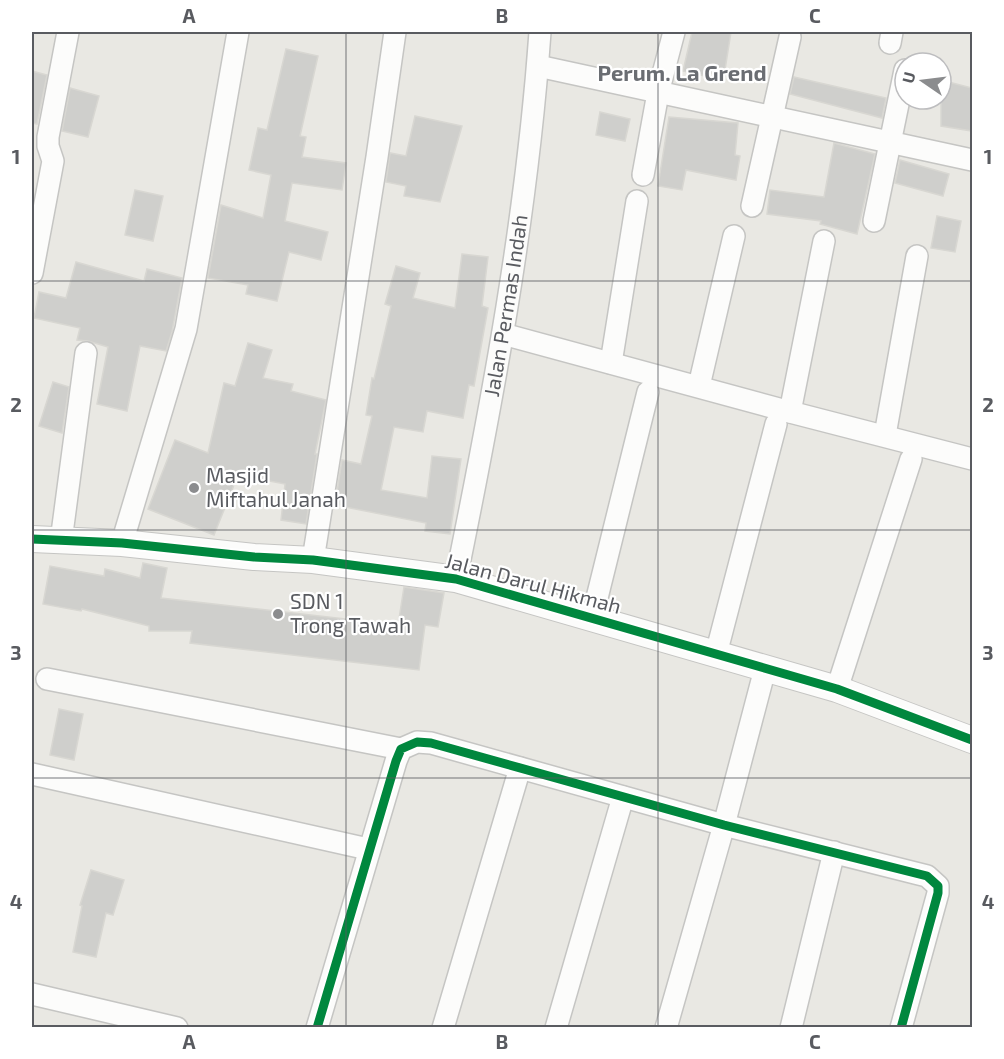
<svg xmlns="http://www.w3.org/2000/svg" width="1004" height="1059" font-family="'Exo 2',sans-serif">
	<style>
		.building { fill: #cfcfcc; stroke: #d8d7d2; stroke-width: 1.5 }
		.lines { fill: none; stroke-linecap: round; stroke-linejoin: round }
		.minor-casing { stroke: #c5c5c3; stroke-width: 24 }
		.tertiary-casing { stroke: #c5c5c3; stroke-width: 28 }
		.minor { stroke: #fcfcfb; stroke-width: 21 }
		.tertiary { stroke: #fcfcfb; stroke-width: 26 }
		.cycleway-casing { stroke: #fff; stroke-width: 13 }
		.cycleway { stroke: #00873e; stroke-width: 9 }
		.grid { fill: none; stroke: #595b60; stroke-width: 1.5; stroke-opacity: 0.55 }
		.poi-dot { fill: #8b8c8e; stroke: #fff; stroke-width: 2 }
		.labels { text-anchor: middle; stroke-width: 4.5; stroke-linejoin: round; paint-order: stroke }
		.street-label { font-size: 21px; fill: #595b60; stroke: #fff }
		.poi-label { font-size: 21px; fill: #595b60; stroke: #fff; text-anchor: start }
		.neighbourhood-label { font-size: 22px; font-weight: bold; fill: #6a6d72; stroke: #fff }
		.neatline { fill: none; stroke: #595b60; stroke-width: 2 }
		.grid-label { font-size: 20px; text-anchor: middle; font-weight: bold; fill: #595b60 }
	</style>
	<rect width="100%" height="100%" fill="#e9e8e3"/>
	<g class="building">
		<polygon points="692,32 731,32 724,76 706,72 705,76 683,71"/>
		<polygon points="286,49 318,56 300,136 306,137 302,157 346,163 342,190 292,183 285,221 328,232 321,260 289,252 277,301 246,294 248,285 208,278 221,205 263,218 271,175 249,170 258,128 267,130"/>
		<polygon points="32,71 47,75 37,124 32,123"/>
		<polygon points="794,77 886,98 882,118 790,94"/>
		<polygon points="941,80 972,88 972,131 941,126"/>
		<polygon points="70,88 99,96 88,137 62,131"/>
		<polygon points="600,112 630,119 625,141 596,135"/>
		<polygon points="415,116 462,126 440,202 404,196 406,186 386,182 390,153 406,156"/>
		<polygon points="669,117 738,123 735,155 740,156 736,180 686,170 682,190 658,186"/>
		<polygon points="834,143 875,154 857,234 820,224 821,221 767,214 770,190 824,197"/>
		<polygon points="900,160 949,174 943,196 895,183"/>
		<polygon points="135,190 163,196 153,241 125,235"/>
		<polygon points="937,216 961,221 955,252 931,248"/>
		<polygon points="462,254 488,257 482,306 488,308 474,386 469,385 463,418 427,411 423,432 394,427 381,490 427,498 432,456 461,459 450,534 425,531 426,523 335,505 342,460 361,464 372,416 366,415 372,378 374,379 391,306 385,304 396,266 420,273 413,298 455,308"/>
		<polygon points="76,262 144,281 147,269 182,278 172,332 166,351 140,346 127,411 97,404 108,347 88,341 77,340 80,328 34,318 39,292 66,298"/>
		<polygon points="248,343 272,350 263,378 293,384 291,391 326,400 315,454 317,454 306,524 281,520 285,484 238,475 214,535 148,509 175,440 208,453 224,383 235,386"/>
		<polygon points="53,382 69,387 62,433 39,426"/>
		<polygon points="143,563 167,568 161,598 398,625 404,587 444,593 438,627 425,625 419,670 190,643 192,631 149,631 149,626 82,609 81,611 43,604 50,566 104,576 105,569 140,578"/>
		<polygon points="59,709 83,714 74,760 50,755"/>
		<polygon points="91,870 124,880 113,915 106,913 96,957 73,952 82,906 80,905"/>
	</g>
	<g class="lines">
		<defs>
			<g id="minor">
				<polyline points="890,43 892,32"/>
				<polyline points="538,66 972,160"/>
				<polyline points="643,175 658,93 674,32"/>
				<polyline points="752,206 790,37"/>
				<polyline points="874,221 905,70"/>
				<polyline points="32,273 53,161 48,146 48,137 68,32"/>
				<polyline points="503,334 790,412 972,459"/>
				<polyline points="611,363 637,201"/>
				<polyline points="699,386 734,236"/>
				<polyline points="790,412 824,241"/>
				<polyline points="885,435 917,256"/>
				<polyline points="61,541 86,353"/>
				<polyline points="122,543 186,329 238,32"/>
				<polyline points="313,560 377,157 395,32"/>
				<path id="s1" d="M456,579C493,398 527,216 540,32"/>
				<polyline points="592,618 648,392"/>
				<polyline points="716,654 776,424"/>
				<polyline points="47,679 401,749"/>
				<polyline points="837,689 911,459"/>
				<polyline points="32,774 368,849"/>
				<polyline points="32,994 177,1028"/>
				<polyline points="317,1028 396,761 401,749 417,742 431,743 724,825 927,876 938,886 938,893 901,1028"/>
				<polyline points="443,1028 520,768"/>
				<polyline points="556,1028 623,797"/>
				<polyline points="666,1028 724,825 765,669"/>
				<polyline points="791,1028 834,852"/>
			</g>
			<polyline id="tertiary" points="32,539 122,543 254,557 313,560 456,579 837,689 972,740"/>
		</defs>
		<use href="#minor" class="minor-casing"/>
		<use href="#tertiary" class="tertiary-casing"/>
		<use href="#minor" class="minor"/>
		<use href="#tertiary" class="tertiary"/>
		<defs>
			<g id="cycleway">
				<polyline points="32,539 122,543 254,557 313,560 456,579 837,689 972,740"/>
				<polyline points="317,1028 396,761 401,749 417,742 431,743 724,825 927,876 938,886 938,893 901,1028"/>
			</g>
		</defs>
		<use href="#cycleway" class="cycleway-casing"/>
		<use href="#cycleway" class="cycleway"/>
	</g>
	<path class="grid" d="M346,32V1028M658,32V1028M32,281H972M32,530H972M32,778H972"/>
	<g class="poi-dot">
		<circle cx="194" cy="488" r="6"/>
		<circle cx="278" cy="614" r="6"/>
	</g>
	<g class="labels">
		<g class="street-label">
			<text dy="7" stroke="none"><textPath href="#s1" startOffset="278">Jalan Permas Indah</textPath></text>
			<text transform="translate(533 584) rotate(15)" y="7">Jalan Darul Hikmah</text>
		</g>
		<g class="poi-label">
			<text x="206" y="483">Masjid<tspan x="206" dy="24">Miftahul Janah</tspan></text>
			<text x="290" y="609">SDN 1<tspan x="290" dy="24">Trong Tawah</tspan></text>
		</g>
		<g class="neighbourhood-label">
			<text x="682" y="81">Perum. La Grend</text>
		</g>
	</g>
	<rect width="1004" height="1059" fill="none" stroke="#ffffff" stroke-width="66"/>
	<g transform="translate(923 81) rotate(284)"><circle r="28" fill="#ffffff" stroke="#bdbdbf" stroke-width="1.5"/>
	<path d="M0-4.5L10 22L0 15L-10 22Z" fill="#8b8c8e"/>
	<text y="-9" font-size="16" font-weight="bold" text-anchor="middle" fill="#595b60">U</text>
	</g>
	<rect x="33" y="33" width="938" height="993" class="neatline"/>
	<g class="grid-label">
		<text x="189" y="23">A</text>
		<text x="502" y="23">B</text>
		<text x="815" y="23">C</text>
		<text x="16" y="164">1</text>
		<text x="988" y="164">1</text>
		<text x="16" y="412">2</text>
		<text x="988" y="412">2</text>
		<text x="16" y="660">3</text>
		<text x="988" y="660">3</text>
		<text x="16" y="909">4</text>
		<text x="988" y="909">4</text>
		<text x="189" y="1049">A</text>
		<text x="502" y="1049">B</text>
		<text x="815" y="1049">C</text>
	</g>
</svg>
